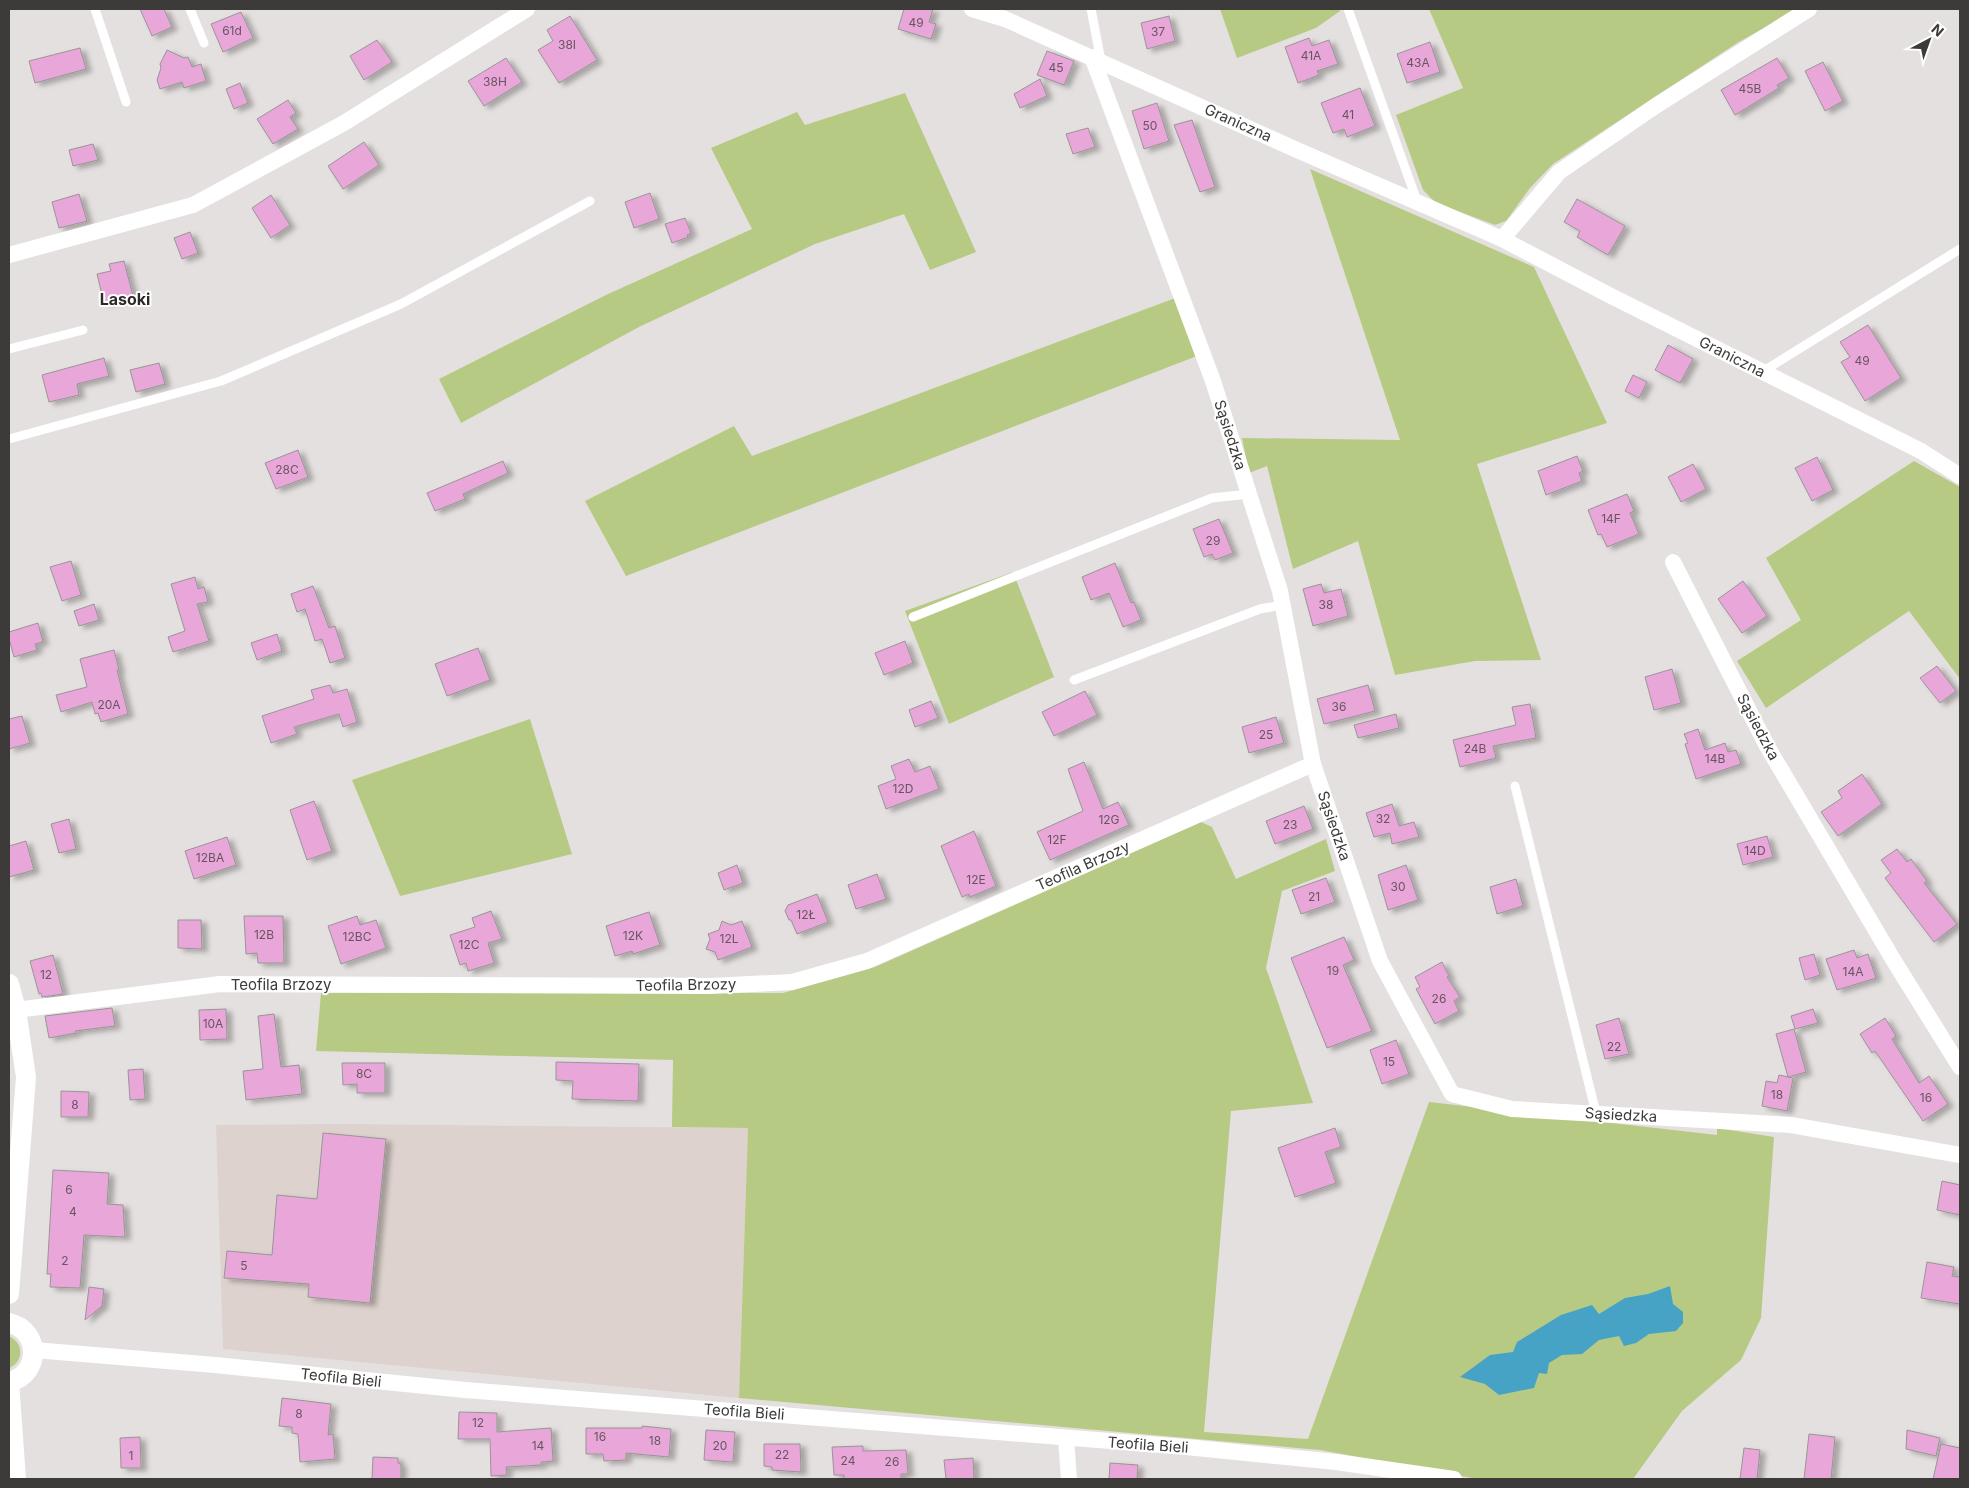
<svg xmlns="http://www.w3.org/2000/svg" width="1969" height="1488" font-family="Inter,sans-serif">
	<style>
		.built { fill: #ddd2cd }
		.green { fill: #b6ca83 }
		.water { fill: #46a3c6 }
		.building { fill: #e9a6d8; stroke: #989597; filter: url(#shadow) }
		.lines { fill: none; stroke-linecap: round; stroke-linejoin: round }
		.service { stroke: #fff; stroke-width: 9 }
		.minor { stroke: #fff; stroke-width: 16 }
		.tertiary { stroke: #fff; stroke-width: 20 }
		.labels { text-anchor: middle; stroke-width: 4; stroke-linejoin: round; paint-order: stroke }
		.number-label { font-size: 12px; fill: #675662 }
		.street-label { font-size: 15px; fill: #3c3b3a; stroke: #fff }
		.neighbourhood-label { font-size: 16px; font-weight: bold; fill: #2c2928; stroke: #fff }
	</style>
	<defs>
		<filter id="shadow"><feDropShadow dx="5.5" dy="3" stdDeviation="2.5" flood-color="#0004"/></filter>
	</defs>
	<rect width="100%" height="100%" fill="#e4e0df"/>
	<polygon class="built" points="342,1124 748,1128 739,1398 223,1349 216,1125"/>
	<g class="green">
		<polygon points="1220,9 1339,9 1340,11 1316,28 1237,58"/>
		<polygon points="1429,9 1798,9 1737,43 1553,164 1530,188 1506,221 1495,225 1436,203 1423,190 1396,115 1463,88"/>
		<polygon points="905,93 976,252 930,270 904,214 815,244 639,327 461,423 439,379 606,295 752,229 711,148 797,112 805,125"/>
		<polygon points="1310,169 1534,267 1607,423 1477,464 1541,660 1475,661 1395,675 1358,541 1293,569 1267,466 1249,473 1242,438 1400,440"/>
		<polygon points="1178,297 1197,356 626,576 585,501 734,426 752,456"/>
		<polygon points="1914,461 1960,487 1960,679 1909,611 1766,708 1737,661 1801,620 1766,558"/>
		<polygon points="1013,572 1054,677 949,724 905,611"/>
		<polygon points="530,719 572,854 400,896 352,780"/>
		<polygon points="1201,822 1212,827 1236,879 1326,839 1335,871 1282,891 1266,968 1313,1103 1231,1111 1204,1432 1308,1439 1429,1102 1717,1135 1717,1128 1774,1137 1761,1318 1741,1360 1682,1411 1633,1479 1478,1479 1320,1450 739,1398 748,1128 672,1127 673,1060 316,1051 321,993 783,993 875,967"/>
		<path d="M9,1336C24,1343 24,1362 9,1368Z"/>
	</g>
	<polygon class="water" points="1670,1286 1673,1304 1683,1312 1683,1323 1676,1331 1649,1334 1636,1343 1624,1346 1619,1336 1599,1340 1582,1354 1562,1355 1549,1363 1547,1374 1539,1373 1534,1388 1499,1395 1485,1384 1460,1377 1490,1355 1513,1352 1517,1342 1561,1315 1592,1305 1599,1314 1625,1298 1648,1294"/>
	<g class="building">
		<polygon points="140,9 164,9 172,27 152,36"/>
		<polygon points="904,9 933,9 929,22 936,24 931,39 898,29"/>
		<polygon points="241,12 253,38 223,52 211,24"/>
		<polygon points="570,16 597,60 559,83 538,50 553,41 547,30"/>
		<polygon points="1169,16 1175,41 1147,49 1141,23"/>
		<polygon points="1309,38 1312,46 1329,40 1338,64 1317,71 1319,75 1298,83 1285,47"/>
		<polygon points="377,40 392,62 364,80 350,56"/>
		<polygon points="1430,42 1440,72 1407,83 1397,54"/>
		<polygon points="80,48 86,69 35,83 29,61"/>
		<polygon points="167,50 184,58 188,57 192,67 201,64 206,81 184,88 182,82 160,89 157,80 161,68 160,64"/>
		<polygon points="1047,51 1074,61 1064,85 1037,75"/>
		<polygon points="506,58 522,82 484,106 468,81"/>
		<polygon points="1777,58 1789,78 1777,85 1779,88 1735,115 1721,90"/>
		<polygon points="1823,62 1843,101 1825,111 1805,71"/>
		<polygon points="1040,79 1047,96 1020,108 1014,94"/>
		<polygon points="240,83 248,103 234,109 226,89"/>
		<polygon points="1360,88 1375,126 1347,137 1344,129 1333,133 1321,103"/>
		<polygon points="288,100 296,113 290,117 298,129 273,144 257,119"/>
		<polygon points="1157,103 1169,141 1144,149 1132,111"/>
		<polygon points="1192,120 1215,187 1200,192 1174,125"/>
		<polygon points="1088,128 1095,147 1073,154 1066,134"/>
		<polygon points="364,142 379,165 343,189 328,166"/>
		<polygon points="93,144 98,160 73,166 69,150"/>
		<polygon points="650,193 659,219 634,228 625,202"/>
		<polygon points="79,194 87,221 59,228 52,202"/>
		<polygon points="271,195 290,225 271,238 252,208"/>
		<polygon points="1577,199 1625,226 1608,255 1577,237 1580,231 1564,222"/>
		<polygon points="685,218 691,233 687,235 688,237 672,243 665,224"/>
		<polygon points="190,232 198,253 182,259 174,238"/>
		<polygon points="124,261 133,296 104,303 97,274 111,271 109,264"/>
		<polygon points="1868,325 1901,378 1865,401 1841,362 1850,357 1840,342"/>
		<polygon points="1668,345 1693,359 1680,383 1655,370"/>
		<polygon points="104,358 109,376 77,384 79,395 49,402 42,375"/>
		<polygon points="159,363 165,384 136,392 130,370"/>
		<polygon points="1633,375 1647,382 1639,398 1625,391"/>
		<polygon points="298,450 308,477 276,489 265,463"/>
		<polygon points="1577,456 1583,471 1579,473 1582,481 1546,495 1538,471"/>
		<polygon points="1817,457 1833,490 1812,501 1795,468"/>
		<polygon points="503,461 508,473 463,494 465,499 435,511 427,493"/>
		<polygon points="1693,464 1706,489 1681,502 1668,477"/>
		<polygon points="1627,494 1634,511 1630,513 1639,534 1607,547 1601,534 1598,535 1588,510"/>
		<polygon points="1219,519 1233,553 1215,560 1212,554 1204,557 1193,529"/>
		<polygon points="71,561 81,595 62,601 50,567"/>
		<polygon points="1115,563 1131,603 1134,602 1141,620 1123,627 1109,593 1091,600 1082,577"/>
		<polygon points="195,577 198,589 204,587 208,602 197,604 209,641 173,652 168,637 185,631 171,584"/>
		<polygon points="1743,581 1767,616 1742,633 1718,599"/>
		<polygon points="1321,584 1324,593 1341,589 1348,616 1313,626 1303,589"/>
		<polygon points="313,586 329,628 335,626 345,658 330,663 322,639 315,641 305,609 297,612 291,594"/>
		<polygon points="94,604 99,620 79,626 74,611"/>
		<polygon points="38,623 43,642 35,644 37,650 14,657 9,639 9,632"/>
		<polygon points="277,634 282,651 257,660 251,643"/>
		<polygon points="905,641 913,663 884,675 875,653"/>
		<polygon points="478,648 490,680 447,696 435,664"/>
		<polygon points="114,650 119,670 117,670 128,714 101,722 98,713 95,714 92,702 61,712 56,695 87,687 80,659"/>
		<polygon points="1937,666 1956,691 1940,703 1920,678"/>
		<polygon points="1672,669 1681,703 1654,710 1645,677"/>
		<polygon points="330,685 333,693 347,689 357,722 343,727 339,714 294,727 297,734 271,743 262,716 314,699 311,690"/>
		<polygon points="1368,685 1375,711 1324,724 1317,699"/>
		<polygon points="1085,691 1097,715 1054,736 1042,712"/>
		<polygon points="931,701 938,718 915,727 909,710"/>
		<polygon points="1530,704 1536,738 1493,746 1496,758 1460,767 1453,740 1516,725 1512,707"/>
		<polygon points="1396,714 1399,728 1358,738 1354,725"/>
		<polygon points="22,716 30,743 9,749 9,719"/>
		<polygon points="1276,717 1284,743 1249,753 1242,727"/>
		<polygon points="1698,729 1705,750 1725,743 1728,752 1736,750 1741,764 1696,779 1685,744 1688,743 1684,734"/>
		<polygon points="909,759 915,772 930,766 939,789 886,809 878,786 896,779 891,766"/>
		<polygon points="1084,762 1103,809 1118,802 1129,825 1050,860 1037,832 1083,811 1068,769"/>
		<polygon points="1862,774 1882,804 1838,836 1821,812 1842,798 1838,791"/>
		<polygon points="314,801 332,851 307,860 290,810"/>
		<polygon points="1392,804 1399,826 1414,822 1419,837 1392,844 1390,833 1374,837 1366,813"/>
		<polygon points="1304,806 1313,829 1275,844 1266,821"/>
		<polygon points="69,819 76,849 59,853 51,824"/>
		<polygon points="974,831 996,886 970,897 969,894 962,897 941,846"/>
		<polygon points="1767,836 1773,857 1743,865 1737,844"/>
		<polygon points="227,837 236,865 194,879 185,851"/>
		<polygon points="26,841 34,870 9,877 9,846"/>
		<polygon points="1897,849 1907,862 1911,859 1927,881 1924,883 1957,924 1934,942 1885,878 1891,873 1881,860"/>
		<polygon points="737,865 743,883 724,890 718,873"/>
		<polygon points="1406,865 1418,900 1388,910 1378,875"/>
		<polygon points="877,874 886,899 856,909 848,885"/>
		<polygon points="1326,878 1335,902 1301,914 1292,890"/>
		<polygon points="1516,879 1523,906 1497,914 1490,887"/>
		<polygon points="817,894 828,922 797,934 791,920 789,920 785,911 788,905"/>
		<polygon points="491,911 502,939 488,943 494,963 468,971 466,963 460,965 450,935 475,927 472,918"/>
		<polygon points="649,912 660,945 633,954 632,951 615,956 606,926"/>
		<polygon points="244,916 283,916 284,963 258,963 257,953 246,954"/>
		<polygon points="357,916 360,925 376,920 386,948 341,964 328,926"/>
		<polygon points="178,920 201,920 202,949 178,948"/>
		<polygon points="722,921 731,925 742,921 752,947 718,960 715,952 706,949 710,939 708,934 719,930"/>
		<polygon points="1344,937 1354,960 1343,965 1372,1031 1327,1048 1291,958"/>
		<polygon points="1854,950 1857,958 1868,954 1876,978 1837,990 1826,959"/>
		<polygon points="1814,954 1820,975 1805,980 1799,958"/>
		<polygon points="53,955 63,994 42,997 41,993 39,994 30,961"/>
		<polygon points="1442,962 1449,976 1447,977 1460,997 1454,1001 1459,1011 1435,1024 1416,989 1420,987 1415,977"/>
		<polygon points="112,1008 115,1026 75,1031 76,1033 49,1038 45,1016"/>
		<polygon points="226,1009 227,1039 200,1040 199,1010"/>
		<polygon points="1813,1009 1818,1023 1795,1029 1791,1016"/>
		<polygon points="274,1014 281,1067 299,1065 302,1094 246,1100 243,1071 263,1069 258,1016"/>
		<polygon points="1619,1018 1629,1054 1605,1059 1596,1025"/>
		<polygon points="1885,1018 1896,1036 1892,1039 1919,1083 1929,1076 1948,1104 1923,1121 1875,1051 1872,1053 1860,1034"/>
		<polygon points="1794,1029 1806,1072 1788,1077 1776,1034"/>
		<polygon points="1396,1040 1409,1074 1382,1084 1370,1050"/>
		<polygon points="556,1062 639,1064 638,1101 572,1099 573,1081 556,1080"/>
		<polygon points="342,1063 385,1063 385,1093 357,1093 357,1084 343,1085"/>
		<polygon points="143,1069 145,1099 130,1100 128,1070"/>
		<polygon points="1779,1075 1793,1078 1787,1111 1762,1106 1766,1081 1777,1083"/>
		<polygon points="61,1091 89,1092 88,1117 61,1117"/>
		<polygon points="1335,1128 1341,1147 1325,1152 1336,1183 1295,1197 1278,1148"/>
		<polygon points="323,1133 386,1139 370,1303 308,1297 309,1284 224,1278 227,1251 272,1255 277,1195 317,1199"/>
		<polygon points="53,1170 109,1173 107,1204 123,1205 125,1237 84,1235 80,1288 50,1287 51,1274 47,1274"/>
		<polygon points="1942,1181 1960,1185 1960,1215 1937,1210"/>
		<polygon points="1927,1262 1954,1267 1952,1276 1960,1277 1960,1304 1921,1298"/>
		<polygon points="89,1287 104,1289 102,1306 85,1320"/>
		<polygon points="282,1398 331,1404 328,1435 333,1434 335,1459 300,1462 298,1434 292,1433 292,1427 279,1426"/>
		<polygon points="459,1412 497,1413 497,1432 551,1428 553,1461 541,1462 541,1465 506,1467 507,1475 491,1476 490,1439 458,1439"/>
		<polygon points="642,1426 671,1429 669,1457 626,1453 626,1460 604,1461 603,1454 586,1454 586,1428 642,1428"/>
		<polygon points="706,1430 735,1432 733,1462 704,1460"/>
		<polygon points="1907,1430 1940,1438 1936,1456 1906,1449"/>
		<polygon points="1809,1434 1835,1437 1831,1479 1804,1479"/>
		<polygon points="140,1437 141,1468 121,1468 120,1438"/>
		<polygon points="764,1444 800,1444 801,1472 772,1470 772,1467 764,1466"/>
		<polygon points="1941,1444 1960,1448 1960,1479 1933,1479"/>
		<polygon points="863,1446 863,1451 906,1450 908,1474 901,1474 901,1479 844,1479 844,1475 834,1475 832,1447"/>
		<polygon points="1744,1448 1760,1450 1757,1479 1740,1479"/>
		<polygon points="373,1457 398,1458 398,1463 401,1464 401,1479 372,1479"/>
		<polygon points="973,1458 974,1479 946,1479 944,1460"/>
		<polygon points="1110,1463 1138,1465 1137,1479 1109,1479"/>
	</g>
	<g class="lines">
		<g class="service">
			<polyline points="95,9 126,102"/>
			<polyline points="190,9 204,43"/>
			<polyline points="1091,9 1101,61"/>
			<polyline points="1348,9 1417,201"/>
			<polyline points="9,349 83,330"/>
			<polyline points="1762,372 1960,249"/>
			<polyline points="9,439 221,381 401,304 590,201"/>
			<polyline points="913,617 1212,498 1249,494"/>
			<polyline points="1074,680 1260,609 1283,605"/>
			<polyline points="1515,786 1596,1113"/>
		</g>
		<g class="minor">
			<polyline points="972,9 1005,19 1297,150 1502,239 1609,295 1921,451 1960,476"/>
			<polyline points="1092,57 1213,381 1249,494 1280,591 1313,764 1380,961 1452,1094 1512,1109 1791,1125 1960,1155"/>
			<polyline points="1502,239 1559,172 1657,105 1809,9"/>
			<polyline points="9,255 193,205 344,123 527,9"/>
			<polyline points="1673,562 1767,746 1894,961 1960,1067"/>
			<polyline points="16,1010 220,984 710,986 792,982 867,961 1313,764"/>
			<polyline points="34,1350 215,1365 465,1390 1186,1447 1336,1462 1454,1479"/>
			<polyline points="1066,1439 1069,1479"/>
		</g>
		<g class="tertiary">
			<polyline points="9,984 16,1010 26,1077 9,1294"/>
			<path d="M9,1323C41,1330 41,1375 9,1382"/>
			<polyline points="9,1382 16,1479"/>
		</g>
	</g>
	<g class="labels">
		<g class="number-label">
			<text x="916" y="27">49</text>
			<text x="232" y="35">61d</text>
			<text x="1158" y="36">37</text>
			<text x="567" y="49">38I</text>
			<text x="1311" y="60">41A</text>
			<text x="1418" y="67">43A</text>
			<text x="1056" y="72">45</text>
			<text x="495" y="86">38H</text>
			<text x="1750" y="93">45B</text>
			<text x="1348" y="119">41</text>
			<text x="1150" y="130">50</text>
			<text x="1862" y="365">49</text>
			<text x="287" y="474">28C</text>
			<text x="1611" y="523">14F</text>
			<text x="1213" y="545">29</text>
			<text x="1326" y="609">38</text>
			<text x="109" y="709">20A</text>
			<text x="1339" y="711">36</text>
			<text x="1266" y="739">25</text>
			<text x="1475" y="753">24B</text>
			<text x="1715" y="763">14B</text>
			<text x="903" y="793">12D</text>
			<text x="1383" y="823">32</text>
			<text x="1109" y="824">12G</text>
			<text x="1290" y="829">23</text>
			<text x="1057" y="844">12F</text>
			<text x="1755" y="855">14D</text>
			<text x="210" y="862">12BA</text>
			<text x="976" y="884">12E</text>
			<text x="1398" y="891">30</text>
			<text x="1314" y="901">21</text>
			<text x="806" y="919">12Ł</text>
			<text x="264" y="939">12B</text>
			<text x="633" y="940">12K</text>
			<text x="357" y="941">12BC</text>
			<text x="729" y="943">12L</text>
			<text x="469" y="949">12C</text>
			<text x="1333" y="975">19</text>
			<text x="1853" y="976">14A</text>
			<text x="46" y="979">12</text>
			<text x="1439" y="1003">26</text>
			<text x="213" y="1028">10A</text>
			<text x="1614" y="1051">22</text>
			<text x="1389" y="1066">15</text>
			<text x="364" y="1078">8C</text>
			<text x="1777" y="1099">18</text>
			<text x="1926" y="1102">16</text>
			<text x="75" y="1109">8</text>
			<text x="69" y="1194">6</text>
			<text x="73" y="1216">4</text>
			<text x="65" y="1265">2</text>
			<text x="244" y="1270">5</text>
			<text x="299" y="1418">8</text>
			<text x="478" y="1427">12</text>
			<text x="600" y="1441">16</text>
			<text x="655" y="1445">18</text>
			<text x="538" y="1450">14</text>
			<text x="720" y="1450">20</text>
			<text x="782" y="1459">22</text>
			<text x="131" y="1460">1</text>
			<text x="848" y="1465">24</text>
			<text x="892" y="1466">26</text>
		</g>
		<g class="street-label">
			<text transform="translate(1238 123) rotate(24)" y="5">Graniczna</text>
			<text transform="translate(1732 357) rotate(27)" y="5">Graniczna</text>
			<text transform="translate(1230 435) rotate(72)" y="5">Sąsiedzka</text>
			<text transform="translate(1758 727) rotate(62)" y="5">Sąsiedzka</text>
			<text transform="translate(1334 826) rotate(71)" y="5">Sąsiedzka</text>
			<text transform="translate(1083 866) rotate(-24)" y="5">Teofila Brzozy</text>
			<text x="281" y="990">Teofila Brzozy</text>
			<text transform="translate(686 985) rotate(-1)" y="5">Teofila Brzozy</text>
			<text transform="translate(1621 1115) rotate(3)" y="5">Sąsiedzka</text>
			<text transform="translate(341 1378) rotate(6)" y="5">Teofila Bieli</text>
			<text transform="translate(744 1412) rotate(4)" y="5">Teofila Bieli</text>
			<text transform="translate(1148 1445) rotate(4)" y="5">Teofila Bieli</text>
		</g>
		<g class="neighbourhood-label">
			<text x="125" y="305">Lasoki</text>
		</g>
	</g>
	<rect width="1969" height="1488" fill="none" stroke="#3c3b3a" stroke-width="20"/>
	<g transform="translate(1929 40) rotate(41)" stroke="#ffffff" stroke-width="4" paint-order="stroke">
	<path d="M0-4L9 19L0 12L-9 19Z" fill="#3c3b3a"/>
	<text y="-8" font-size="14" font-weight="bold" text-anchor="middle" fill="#3c3b3a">N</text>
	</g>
</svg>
